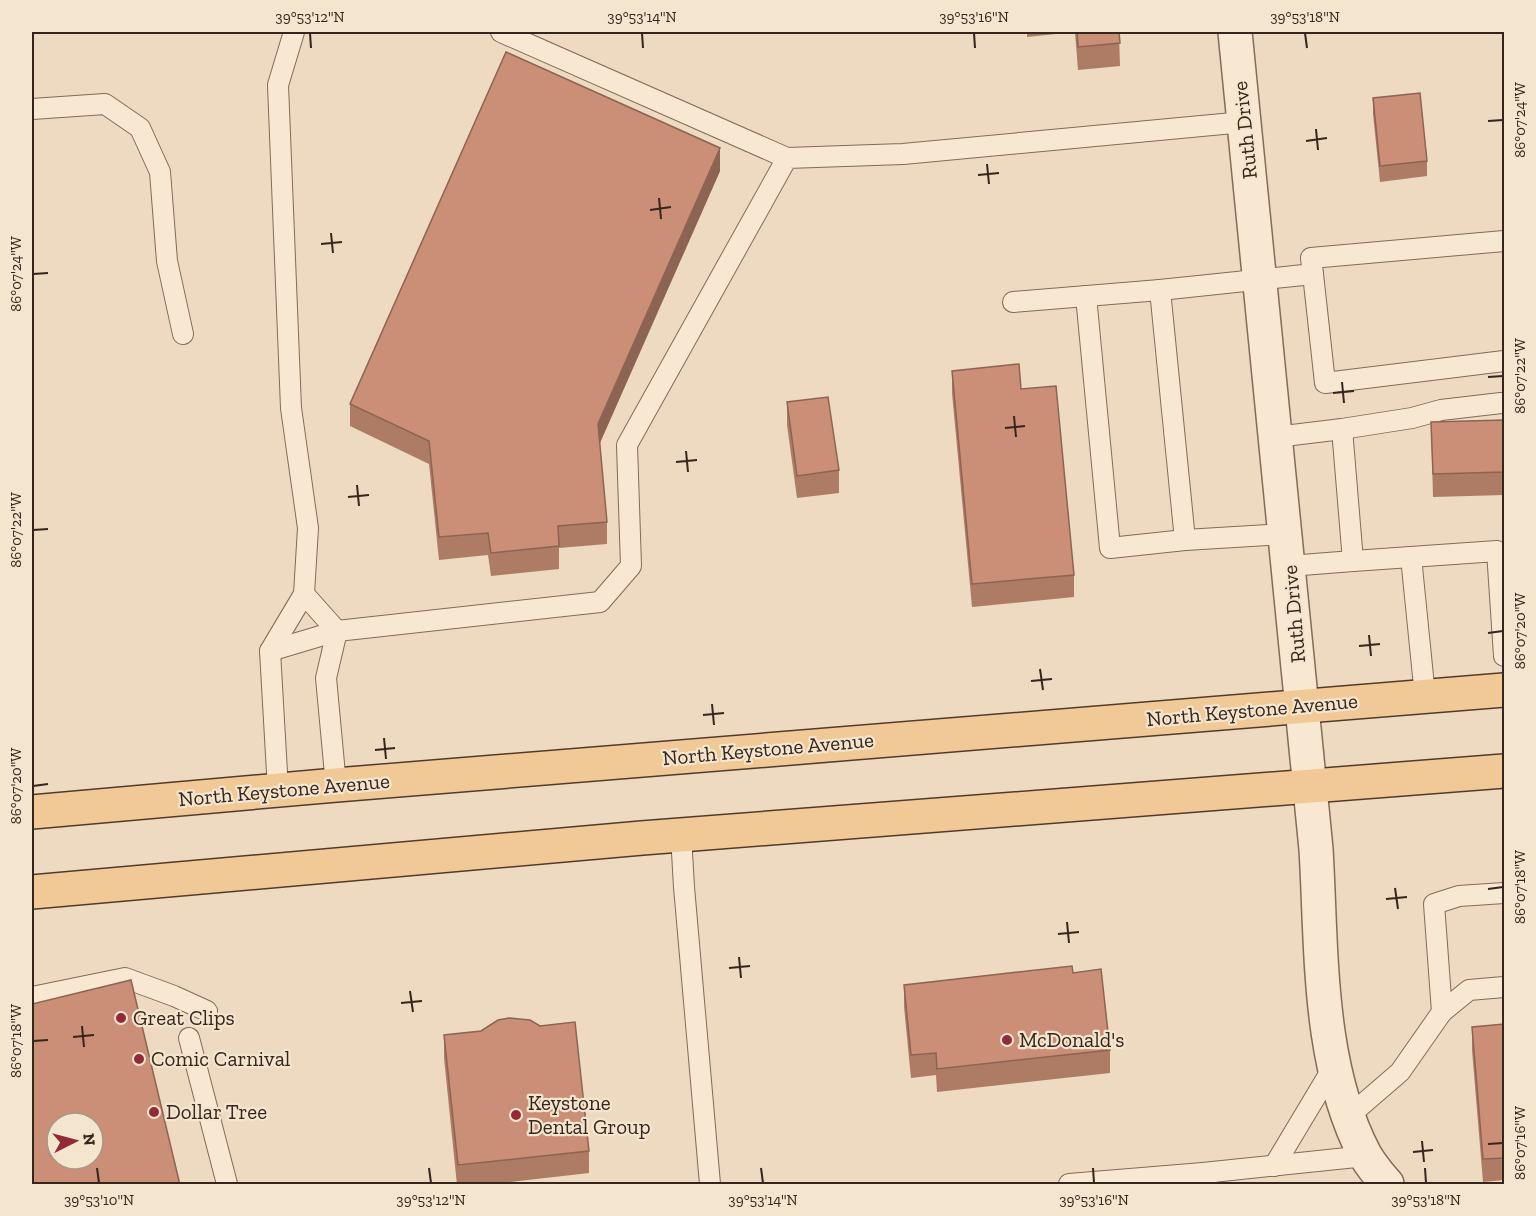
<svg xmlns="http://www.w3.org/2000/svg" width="1536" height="1216" font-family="'Zilla Slab',serif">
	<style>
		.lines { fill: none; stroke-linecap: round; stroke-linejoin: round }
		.service-casing { stroke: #856a58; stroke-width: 22 }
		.minor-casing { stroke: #856a58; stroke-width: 36 }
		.primary-casing { stroke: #533a2d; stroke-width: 36 }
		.service { stroke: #f8e8d2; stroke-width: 20 }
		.minor { stroke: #f8e8d2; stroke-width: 33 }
		.primary { stroke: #f0c997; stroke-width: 33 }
		.wall { fill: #ae7b65 }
		.shaded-wall { fill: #8d6453 }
		.building { fill: #ca8f76; stroke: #8d6453; stroke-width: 1.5; fill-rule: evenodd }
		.ticks { fill: none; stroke: #35251c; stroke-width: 2 }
		.poi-dot { fill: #932a38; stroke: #f4e5cf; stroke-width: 2 }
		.labels { text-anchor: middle; stroke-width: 4.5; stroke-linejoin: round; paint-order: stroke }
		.street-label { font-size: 21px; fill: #35251c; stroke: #f4e5cf }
		.poi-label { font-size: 21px; fill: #35251c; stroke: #f4e5cf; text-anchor: start }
		.neatline { fill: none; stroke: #35251c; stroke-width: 2 }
		.ticks-label { font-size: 15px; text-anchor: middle; fill: #35251c }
	</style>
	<rect width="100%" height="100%" fill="#eddac0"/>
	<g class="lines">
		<defs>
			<g id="service">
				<polyline points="501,32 787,158"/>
				<polyline points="32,109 105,104 140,128 160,172 167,261 183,334"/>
				<polyline points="1313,274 1325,383 1504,361"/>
				<polyline points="1086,296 1110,548 1185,540"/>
				<polyline points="1013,302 1160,290"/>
				<polyline points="1342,429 1353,561 1497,551 1504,656"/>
				<polyline points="1276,437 1342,429 1412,418 1441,410 1501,403"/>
				<polyline points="1286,534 1185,540 1160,290 1313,274 1311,258 1504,241"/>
				<polyline points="1411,557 1425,696"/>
				<polyline points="1289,566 1353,561"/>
				<polyline points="270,651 337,631 304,594"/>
				<polyline points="336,785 326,678 337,631 600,602 631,566 627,445 787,158 903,154 1244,122"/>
				<polyline points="278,790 270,651 304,594 308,528 291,408 278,85 294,32"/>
				<polyline points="681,835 684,887 710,1184"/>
				<polyline points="32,997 125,978 174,996 207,1011"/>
				<polyline points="1442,1012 1434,904 1459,896 1504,893"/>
				<polyline points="189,1038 227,1184"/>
				<polyline points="1349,1116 1400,1072 1442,1012 1469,990 1504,987"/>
				<polyline points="1274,1166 1334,1066"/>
				<polyline points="1069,1184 1203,1173"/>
				<polyline points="1207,1184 1203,1173 1366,1156"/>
			</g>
			<path id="minor" d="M1235,32L1316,849C1322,949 1317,1064 1365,1155C1371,1165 1379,1175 1387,1184"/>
			<g id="primary">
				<polyline points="32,812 336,785 1504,690"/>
				<polyline points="32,892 642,838 1504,771"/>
			</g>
		</defs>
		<use href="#service" class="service-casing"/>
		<use href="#minor" class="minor-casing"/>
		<use href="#primary" class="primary-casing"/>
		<use href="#service" class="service"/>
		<use href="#minor" class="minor"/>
		<use href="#primary" class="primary"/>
	</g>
	<g class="wall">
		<polygon points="1027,32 1120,32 1120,35 1119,35 1120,66 1078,70 1075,32 1027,37"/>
		<polygon points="1373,98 1427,161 1427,176 1380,182 1373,114"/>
		<polygon points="720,171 600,443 607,522 607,544 559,548 559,569 491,576 488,555 439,560 429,464 350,426 350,404"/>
		<polygon points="952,371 1021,389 1074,575 1074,597 972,607 952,393"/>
		<polygon points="787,402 839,470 839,493 797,498 787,425"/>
		<polygon points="1504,420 1504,495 1433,497 1431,422"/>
		<polygon points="1073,973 1110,1050 1110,1073 937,1092 936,1075 911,1078 904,1007 904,985"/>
		<polygon points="1504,1024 1504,1180 1483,1182 1472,1050 1472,1027"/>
		<polygon points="481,1031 589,1151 589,1173 484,1185 457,1185 444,1058 444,1035"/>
	</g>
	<polygon class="shaded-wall" points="720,148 720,171 598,447 598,424"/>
	<g class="building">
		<polygon points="1077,32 1119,32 1120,43 1078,47"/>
		<polygon points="506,52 720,148 598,424 607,522 558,526 559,546 491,553 488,533 439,537 429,441 350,404"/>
		<polygon points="1420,93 1427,161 1380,166 1373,98"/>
		<polygon points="1019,364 1021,389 1056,386 1074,575 972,584 952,371"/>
		<polygon points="828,397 839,470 797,476 787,402"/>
		<polygon points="1504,420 1504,472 1433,474 1431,422"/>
		<polygon points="1072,966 1073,973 1101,969 1110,1050 937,1069 936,1053 911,1055 904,985"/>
		<path d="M131,980L180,1185H32V1004ZM57,1123H93V1159H57Z"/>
		<polygon points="509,1018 530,1020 540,1026 575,1022 589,1151 458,1165 444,1035 481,1031 498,1020"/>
		<polygon points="1504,1024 1504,1158 1483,1159 1472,1027"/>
	</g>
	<path class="ticks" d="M310,33L311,48M642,33L643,48M974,33L975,48M1305,33L1307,48M1488,121L1503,120M1316,129L1318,150M1306,141L1327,138M987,164L989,184M978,175L999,173M659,198L661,219M650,210L671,207M331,233L333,253M321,244L342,242M33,274L48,273M1488,377L1503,376M1342,382L1344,403M1333,393L1354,391M1014,416L1016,437M1005,428L1025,426M686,451L688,472M676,462L697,460M357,485L359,506M348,497L369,495M33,530L48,529M1488,633L1503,631M1369,635L1371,656M1359,646L1380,644M1040,669L1043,690M1031,681L1052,679M712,704L714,725M703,715L724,713M384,738L386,759M375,750L395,748M33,786L48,784M1395,888L1398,909M1488,889L1503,887M1386,899L1407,897M1067,922L1069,943M1058,934L1079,932M739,957L741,978M729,968L750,966M410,991L413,1012M401,1003L422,1001M82,1026L84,1047M73,1037L94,1035M33,1041L48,1040M1422,1141L1424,1162M1488,1144L1503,1143M1413,1152L1433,1150M97,1168L99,1183M429,1168L431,1183M761,1168L763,1183M1093,1168L1094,1183M1425,1168L1426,1183"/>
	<g class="poi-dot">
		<circle cx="121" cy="1018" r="6"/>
		<circle cx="1007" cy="1040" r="6"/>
		<circle cx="139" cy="1059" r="6"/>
		<circle cx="154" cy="1112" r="6"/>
		<circle cx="516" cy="1115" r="6"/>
	</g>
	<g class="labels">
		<g class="street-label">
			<text transform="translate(1245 130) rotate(-96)" y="7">Ruth Drive</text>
			<text transform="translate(1294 614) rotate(-95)" y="7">Ruth Drive</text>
			<text transform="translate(1252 710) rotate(-5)" y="7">North Keystone Avenue</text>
			<text transform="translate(768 749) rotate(-5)" y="7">North Keystone Avenue</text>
			<text transform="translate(284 790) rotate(-5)" y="7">North Keystone Avenue</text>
		</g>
		<g class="poi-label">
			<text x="133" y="1025">Great Clips</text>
			<text x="1019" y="1047">McDonald's</text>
			<text x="151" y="1066">Comic Carnival</text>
			<text x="528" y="1110">Keystone<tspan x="528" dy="24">Dental Group</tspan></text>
			<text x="166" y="1119">Dollar Tree</text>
		</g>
	</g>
	<rect width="1536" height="1216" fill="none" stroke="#f4e5cf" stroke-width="66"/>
	<g transform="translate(75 1141) rotate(84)"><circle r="28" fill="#f4e5cf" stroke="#a89887" stroke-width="1.5"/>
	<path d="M0-4.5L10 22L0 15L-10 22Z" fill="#932a38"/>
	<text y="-9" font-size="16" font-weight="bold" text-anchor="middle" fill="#35251c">N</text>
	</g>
	<rect x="33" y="33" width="1470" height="1150" class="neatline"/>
	<g class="ticks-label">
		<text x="310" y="22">39°53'12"N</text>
		<text x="642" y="22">39°53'14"N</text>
		<text x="974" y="22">39°53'16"N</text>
		<text x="1305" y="22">39°53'18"N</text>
		<text transform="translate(1520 120) rotate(-90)" y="5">86°07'24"W</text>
		<text transform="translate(16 274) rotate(-90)" y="5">86°07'24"W</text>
		<text transform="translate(1520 376) rotate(-90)" y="5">86°07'22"W</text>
		<text transform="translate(16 530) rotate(-90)" y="5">86°07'22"W</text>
		<text transform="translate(1520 631) rotate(-90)" y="5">86°07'20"W</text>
		<text transform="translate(16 786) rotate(-90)" y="5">86°07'20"W</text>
		<text transform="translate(1520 887) rotate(-90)" y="5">86°07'18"W</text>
		<text transform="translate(16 1041) rotate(-90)" y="5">86°07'18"W</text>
		<text transform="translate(1520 1143) rotate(-90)" y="5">86°07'16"W</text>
		<text x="99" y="1205">39°53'10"N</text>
		<text x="431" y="1205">39°53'12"N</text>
		<text x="763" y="1205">39°53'14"N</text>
		<text x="1094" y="1205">39°53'16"N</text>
		<text x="1426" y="1205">39°53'18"N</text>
	</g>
</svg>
